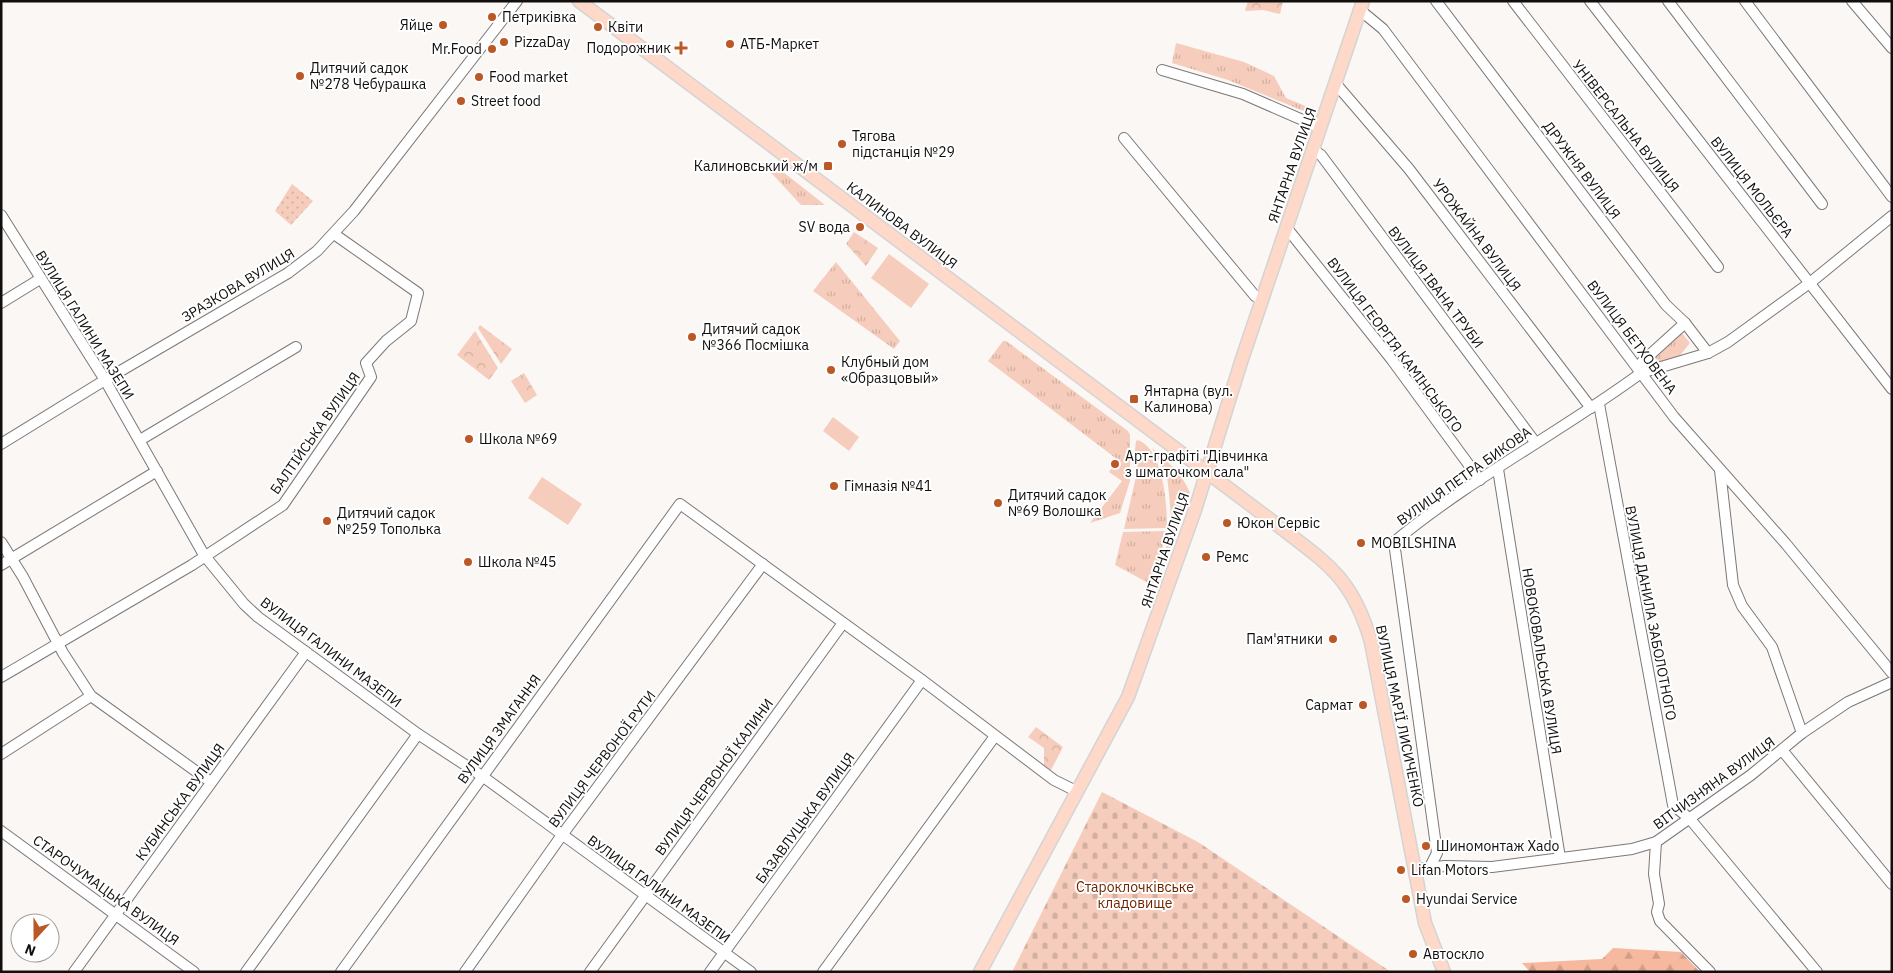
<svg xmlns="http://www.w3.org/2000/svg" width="1893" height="973" font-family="'IBM Plex Sans',sans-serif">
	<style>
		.grass { fill: url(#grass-tufts) }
		.forest { fill: url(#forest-firs) }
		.cemetery { fill: url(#cemetery-stones) }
		.park { fill: url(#park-crowns) }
		.garden { fill: url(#garden-dots) }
		.pitch { fill: #f6cdbc }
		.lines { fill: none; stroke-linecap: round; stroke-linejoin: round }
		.minor-casing { stroke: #7c7877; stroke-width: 12 }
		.major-casing { stroke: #d4d4d4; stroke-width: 15 }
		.minor { stroke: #fff; stroke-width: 10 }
		.major { stroke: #fed9c9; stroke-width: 12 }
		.poi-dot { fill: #bc5726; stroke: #fff; stroke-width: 2 }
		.labels { text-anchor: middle; stroke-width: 4; stroke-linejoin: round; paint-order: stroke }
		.poi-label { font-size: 14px; fill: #100f0e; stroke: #fff; text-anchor: start }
		.street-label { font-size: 14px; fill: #100f0e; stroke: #fff }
		.park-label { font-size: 14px; fill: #6d2700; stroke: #fff }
	</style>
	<defs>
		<pattern id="grass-tufts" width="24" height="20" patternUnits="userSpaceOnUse" patternTransform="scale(1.25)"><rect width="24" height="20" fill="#f6cdbc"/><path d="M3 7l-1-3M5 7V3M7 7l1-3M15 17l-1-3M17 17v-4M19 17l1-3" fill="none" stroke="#d2afa0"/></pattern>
		<pattern id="forest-firs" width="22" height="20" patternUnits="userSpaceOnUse" patternTransform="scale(1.25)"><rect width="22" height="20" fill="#f6b89e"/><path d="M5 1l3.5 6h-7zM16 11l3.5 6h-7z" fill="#d29d87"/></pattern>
		<pattern id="cemetery-stones" width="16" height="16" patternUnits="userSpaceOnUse" patternTransform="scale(1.25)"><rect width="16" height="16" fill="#f6cdbc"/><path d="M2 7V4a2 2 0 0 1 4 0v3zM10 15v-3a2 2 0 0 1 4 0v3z" fill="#d2afa0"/></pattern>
		<pattern id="park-crowns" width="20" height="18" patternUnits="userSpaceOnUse" patternTransform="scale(1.25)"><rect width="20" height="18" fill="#f6cdbc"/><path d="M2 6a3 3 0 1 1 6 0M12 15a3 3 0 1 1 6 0" fill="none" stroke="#d2afa0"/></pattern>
		<pattern id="garden-dots" width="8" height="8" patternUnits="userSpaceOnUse" patternTransform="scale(1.25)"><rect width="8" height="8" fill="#f6cdbc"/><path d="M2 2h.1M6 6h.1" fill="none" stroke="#d2afa0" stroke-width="1.8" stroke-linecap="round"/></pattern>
	</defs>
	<rect width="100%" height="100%" fill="#fbf7f5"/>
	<g class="grass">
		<polygon points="1176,43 1244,62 1274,76 1286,98 1308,107 1306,112 1228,80 1172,63"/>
		<polygon points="762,163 773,164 825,205 801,205"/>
		<polygon points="836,262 900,341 894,349 813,291"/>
		<polygon points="1682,333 1690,343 1678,358 1647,365 1646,361"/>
		<polygon points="1003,341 1006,341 1128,431 1130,435 1130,481 1120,513 1090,523 1122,481 1109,472 1118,460 988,361"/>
		<path d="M1138,440C1164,450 1167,505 1167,528L1124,529L1138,468L1134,459L1136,441Z"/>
		<path d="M1152,448C1167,461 1182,473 1190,493L1168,554L1165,553L1171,517L1169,494L1167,476Z"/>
		<polygon points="1166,531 1154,586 1115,565 1123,532"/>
	</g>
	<polygon class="forest" points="1613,948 1681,952 1700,972 1530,972 1522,963 1602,959"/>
	<polygon class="cemetery" points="1102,792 1198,842 1391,972 1012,972"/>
	<g class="park">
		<polygon points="1248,1 1283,1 1280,14 1263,10 1245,11"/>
		<polygon points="854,232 878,248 866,266 846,244"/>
		<polygon points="480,325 512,349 501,364 478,328"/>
		<polygon points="475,331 498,368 489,380 457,355"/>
		<polygon points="524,373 537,395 525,403 511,381"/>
		<polygon points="1036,727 1063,747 1051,770 1044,765 1044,748 1028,737"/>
	</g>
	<polygon class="garden" points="292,184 313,201 291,225 275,211"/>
	<g class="pitch">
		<polygon points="889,254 929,284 911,308 871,278"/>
		<polygon points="833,417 859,437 849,451 823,431"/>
		<polygon points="542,477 582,504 568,525 528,498"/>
	</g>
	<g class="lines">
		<defs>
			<g id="minor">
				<polyline points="1436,1 1666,305 1685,323 1708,353"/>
				<polyline points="1513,1 1718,267"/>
				<polyline points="1590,1 1892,389"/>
				<polyline points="1668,1 1822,204"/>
				<polyline points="1745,1 1892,197"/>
				<polyline points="1852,1 1892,48"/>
				<polyline points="1360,10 1383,29 1674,417 1786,544 1892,673"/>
				<polyline points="1162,70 1243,94 1321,128"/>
				<polyline points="1336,84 1409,169 1591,408"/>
				<polyline points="1124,138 1255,296 1262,299"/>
				<polyline points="1313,150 1321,155 1535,442"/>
				<polyline points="1,215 105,380 204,555 244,604 258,617 306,652 418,734 482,776 751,972"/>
				<polyline points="1286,227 1392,360 1480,480"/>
				<polyline points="1,303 40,279"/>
				<polyline points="1641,373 1708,353 1728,342 1811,282 1892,216"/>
				<polyline points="1599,404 1673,805 1690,819 1817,972"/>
				<polyline points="140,440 296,347"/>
				<polyline points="1,444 105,380 288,273 317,251 354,211 517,1"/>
				<polyline points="1498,469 1560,858"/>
				<polyline points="1720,470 1733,585 1742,606 1772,647 1802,733"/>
				<polyline points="1,542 23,577 63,653 91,696 211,782"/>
				<polyline points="1,565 157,471"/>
				<polyline points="1,677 192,565 283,505 371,377 366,363 386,341 411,321 418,293 334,234"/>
				<polyline points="1782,750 1892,884"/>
				<polyline points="1,754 91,696"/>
				<polyline points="1,831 194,972"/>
				<polyline points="1656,842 1654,874 1659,904 1657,912 1660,921 1710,972"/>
				<path d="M1430,867L1437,853L1394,542C1471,478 1561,432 1641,373L1642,362L1685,323"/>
				<polyline points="1416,869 1445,866 1492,867 1632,849 1656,842 1751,775 1802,733 1848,702 1892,682"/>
				<polyline points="74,972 306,652"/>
				<polyline points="246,972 418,734"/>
				<polyline points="341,972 680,504 922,680 1054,780 1076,791"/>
				<polyline points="465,972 562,835 763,564"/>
				<polyline points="590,972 843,623"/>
				<polyline points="710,972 922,680"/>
				<polyline points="823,972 995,736"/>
			</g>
			<g id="major">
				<path d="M579,1L1276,524C1326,563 1352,576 1371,642L1425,923L1444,972"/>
				<polyline points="980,972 1128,697 1195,510 1241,362 1363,1"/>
			</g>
		</defs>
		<use href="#minor" class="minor-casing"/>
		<use href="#major" class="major-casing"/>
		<use href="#minor" class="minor"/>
		<use href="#major" class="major"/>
	</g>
	<g class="poi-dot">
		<circle cx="492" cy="17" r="5"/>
		<circle cx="443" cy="25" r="5"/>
		<circle cx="598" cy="27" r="5"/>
		<circle cx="504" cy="42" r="5"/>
		<circle cx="730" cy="44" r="5"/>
		<path d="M678.5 40.5h5v5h5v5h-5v5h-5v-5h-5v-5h5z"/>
		<circle cx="492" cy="49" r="5"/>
		<circle cx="300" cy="76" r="5"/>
		<circle cx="479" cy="77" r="5"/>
		<circle cx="461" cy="101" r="5"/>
		<circle cx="842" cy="144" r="5"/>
		<rect x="823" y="161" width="10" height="10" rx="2.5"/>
		<circle cx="860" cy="227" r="5"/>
		<circle cx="692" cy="337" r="5"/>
		<circle cx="831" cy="370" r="5"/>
		<rect x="1129" y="394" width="10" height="10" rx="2.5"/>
		<circle cx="469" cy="439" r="5"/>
		<circle cx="1115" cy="464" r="5"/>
		<circle cx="834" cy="486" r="5"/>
		<circle cx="998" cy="503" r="5"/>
		<circle cx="327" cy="521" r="5"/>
		<circle cx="1227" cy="523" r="5"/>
		<circle cx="1361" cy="543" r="5"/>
		<circle cx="1206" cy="557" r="5"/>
		<circle cx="468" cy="562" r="5"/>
		<circle cx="1333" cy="639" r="5"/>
		<circle cx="1363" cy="705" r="5"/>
		<circle cx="1426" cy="846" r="5"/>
		<circle cx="1401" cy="870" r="5"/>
		<circle cx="1406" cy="899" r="5"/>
		<circle cx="1413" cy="954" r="5"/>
	</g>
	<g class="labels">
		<g class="poi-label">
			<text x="502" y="22">Петриківка</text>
			<text x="433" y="30" text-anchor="end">Яйце</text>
			<text x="608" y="32">Квіти</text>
			<text x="514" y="47">PizzaDay</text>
			<text x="740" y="49">АТБ-Маркет</text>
			<text x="671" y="53" text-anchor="end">Подорожник</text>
			<text x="482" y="54" text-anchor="end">Mr.Food</text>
			<text x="310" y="73">Дитячий садок<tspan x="310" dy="16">№278 Чебурашка</tspan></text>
			<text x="489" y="82">Food market</text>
			<text x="471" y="106">Street food</text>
			<text x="852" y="141">Тягова<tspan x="852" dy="16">пiдстанцiя №29</tspan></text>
			<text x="818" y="171" text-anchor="end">Калиновський ж/м</text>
			<text x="850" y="232" text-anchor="end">SV вода</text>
			<text x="702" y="334">Дитячий садок<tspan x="702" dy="16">№366 Посмішка</tspan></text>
			<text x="841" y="367">Клубный дом<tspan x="841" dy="16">«Образцовый»</tspan></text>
			<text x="1144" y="396">Янтарна (вул.<tspan x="1144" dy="16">Калинова)</tspan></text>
			<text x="479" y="444">Школа №69</text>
			<text x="1125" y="461">Арт-графіті "Дівчинка<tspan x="1125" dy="16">з шматочком сала"</tspan></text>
			<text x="844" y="491">Гімназія №41</text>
			<text x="1008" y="500">Дитячий садок<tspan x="1008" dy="16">№69 Волошка</tspan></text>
			<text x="337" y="518">Дитячий садок<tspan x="337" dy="16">№259 Тополька</tspan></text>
			<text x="1237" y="528">Юкон Сервіс</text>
			<text x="1371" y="548">MOBILSHINA</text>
			<text x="1216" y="562">Ремс</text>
			<text x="478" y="567">Школа №45</text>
			<text x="1323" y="644" text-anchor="end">Пам'ятники</text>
			<text x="1353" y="710" text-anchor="end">Сармат</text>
			<text x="1436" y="851">Шиномонтаж Xado</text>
			<text x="1411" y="875">Lifan Motors</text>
			<text x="1416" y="904">Hyundai Service</text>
			<text x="1423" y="959">Автоскло</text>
		</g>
		<g class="street-label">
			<text transform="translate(1626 126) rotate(52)" y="5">УНІВЕРСАЛЬНА ВУЛИЦЯ</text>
			<text transform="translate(1292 165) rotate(-71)" y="5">ЯНТАРНА ВУЛИЦЯ</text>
			<text transform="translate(1582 170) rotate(53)" y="5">ДРУЖНЯ ВУЛИЦЯ</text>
			<text transform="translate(1752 187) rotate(52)" y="5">ВУЛИЦЯ МОЛЬЄРА</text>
			<text transform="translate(902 225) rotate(37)" y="5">КАЛИНОВА ВУЛИЦЯ</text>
			<text transform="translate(1477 235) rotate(53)" y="5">УРОЖАЙНА ВУЛИЦЯ</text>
			<text transform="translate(238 285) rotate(-31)" y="5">ЗРАЗКОВА ВУЛИЦЯ</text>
			<text transform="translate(1436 287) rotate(53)" y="5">ВУЛИЦЯ ІВАНА ТРУБИ</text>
			<text transform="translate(85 325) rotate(58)" y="5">ВУЛИЦЯ ГАЛИНИ МАЗЕПИ</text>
			<text transform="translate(1632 337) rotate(53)" y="5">ВУЛИЦЯ БЕТХОВЕНА</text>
			<text transform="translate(1395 345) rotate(53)" y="5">ВУЛИЦЯ ГЕОРГІЯ КАМІНСЬКОГО</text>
			<text transform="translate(315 433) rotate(-55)" y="5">БАЛТІЙСЬКА ВУЛИЦЯ</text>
			<text transform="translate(1464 476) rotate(-35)" y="5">ВУЛИЦЯ ПЕТРА БИКОВА</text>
			<text transform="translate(1165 550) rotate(-71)" y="5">ЯНТАРНА ВУЛИЦЯ</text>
			<text transform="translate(1651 613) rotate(79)" y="5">ВУЛИЦЯ ДАНИЛА ЗАБОЛОТНОГО</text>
			<text transform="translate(331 652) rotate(37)" y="5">ВУЛИЦЯ ГАЛИНИ МАЗЕПИ</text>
			<text transform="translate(1542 661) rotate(81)" y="5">НОВОКОВАЛЬСЬКА ВУЛИЦЯ</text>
			<text transform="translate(1400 716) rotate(78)" y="5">ВУЛИЦЯ МАРІЇ ЛИСИЧЕНКО</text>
			<text transform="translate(499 729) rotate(-54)" y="5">ВУЛИЦЯ ЗМАГАННЯ</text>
			<text transform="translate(602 759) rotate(-53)" y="5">ВУЛИЦЯ ЧЕРВОНОЇ РУТИ</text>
			<text transform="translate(714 777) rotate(-54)" y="5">ВУЛИЦЯ ЧЕРВОНОЇ КАЛИНИ</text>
			<text transform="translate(1714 783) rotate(-36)" y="5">ВІТЧИЗНЯНА ВУЛИЦЯ</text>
			<text transform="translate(180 802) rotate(-54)" y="5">КУБИНСЬКА ВУЛИЦЯ</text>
			<text transform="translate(805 818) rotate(-54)" y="5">БАЗАВЛУЦЬКА ВУЛИЦЯ</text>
			<text transform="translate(659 889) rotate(36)" y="5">ВУЛИЦЯ ГАЛИНИ МАЗЕПИ</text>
			<text transform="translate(106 890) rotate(36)" y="5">СТАРОЧУМАЦЬКА ВУЛИЦЯ</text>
		</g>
		<g class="park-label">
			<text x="1135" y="892">Староклочківське<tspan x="1135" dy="16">кладовище</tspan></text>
		</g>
	</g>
	<rect width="1893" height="973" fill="none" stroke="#100f0e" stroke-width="5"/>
	<g transform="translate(35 938) rotate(201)"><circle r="24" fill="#ffffff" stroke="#9f9f9f"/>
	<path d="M0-4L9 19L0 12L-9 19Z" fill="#bc5726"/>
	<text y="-8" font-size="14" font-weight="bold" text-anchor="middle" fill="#100f0e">N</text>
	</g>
</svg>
